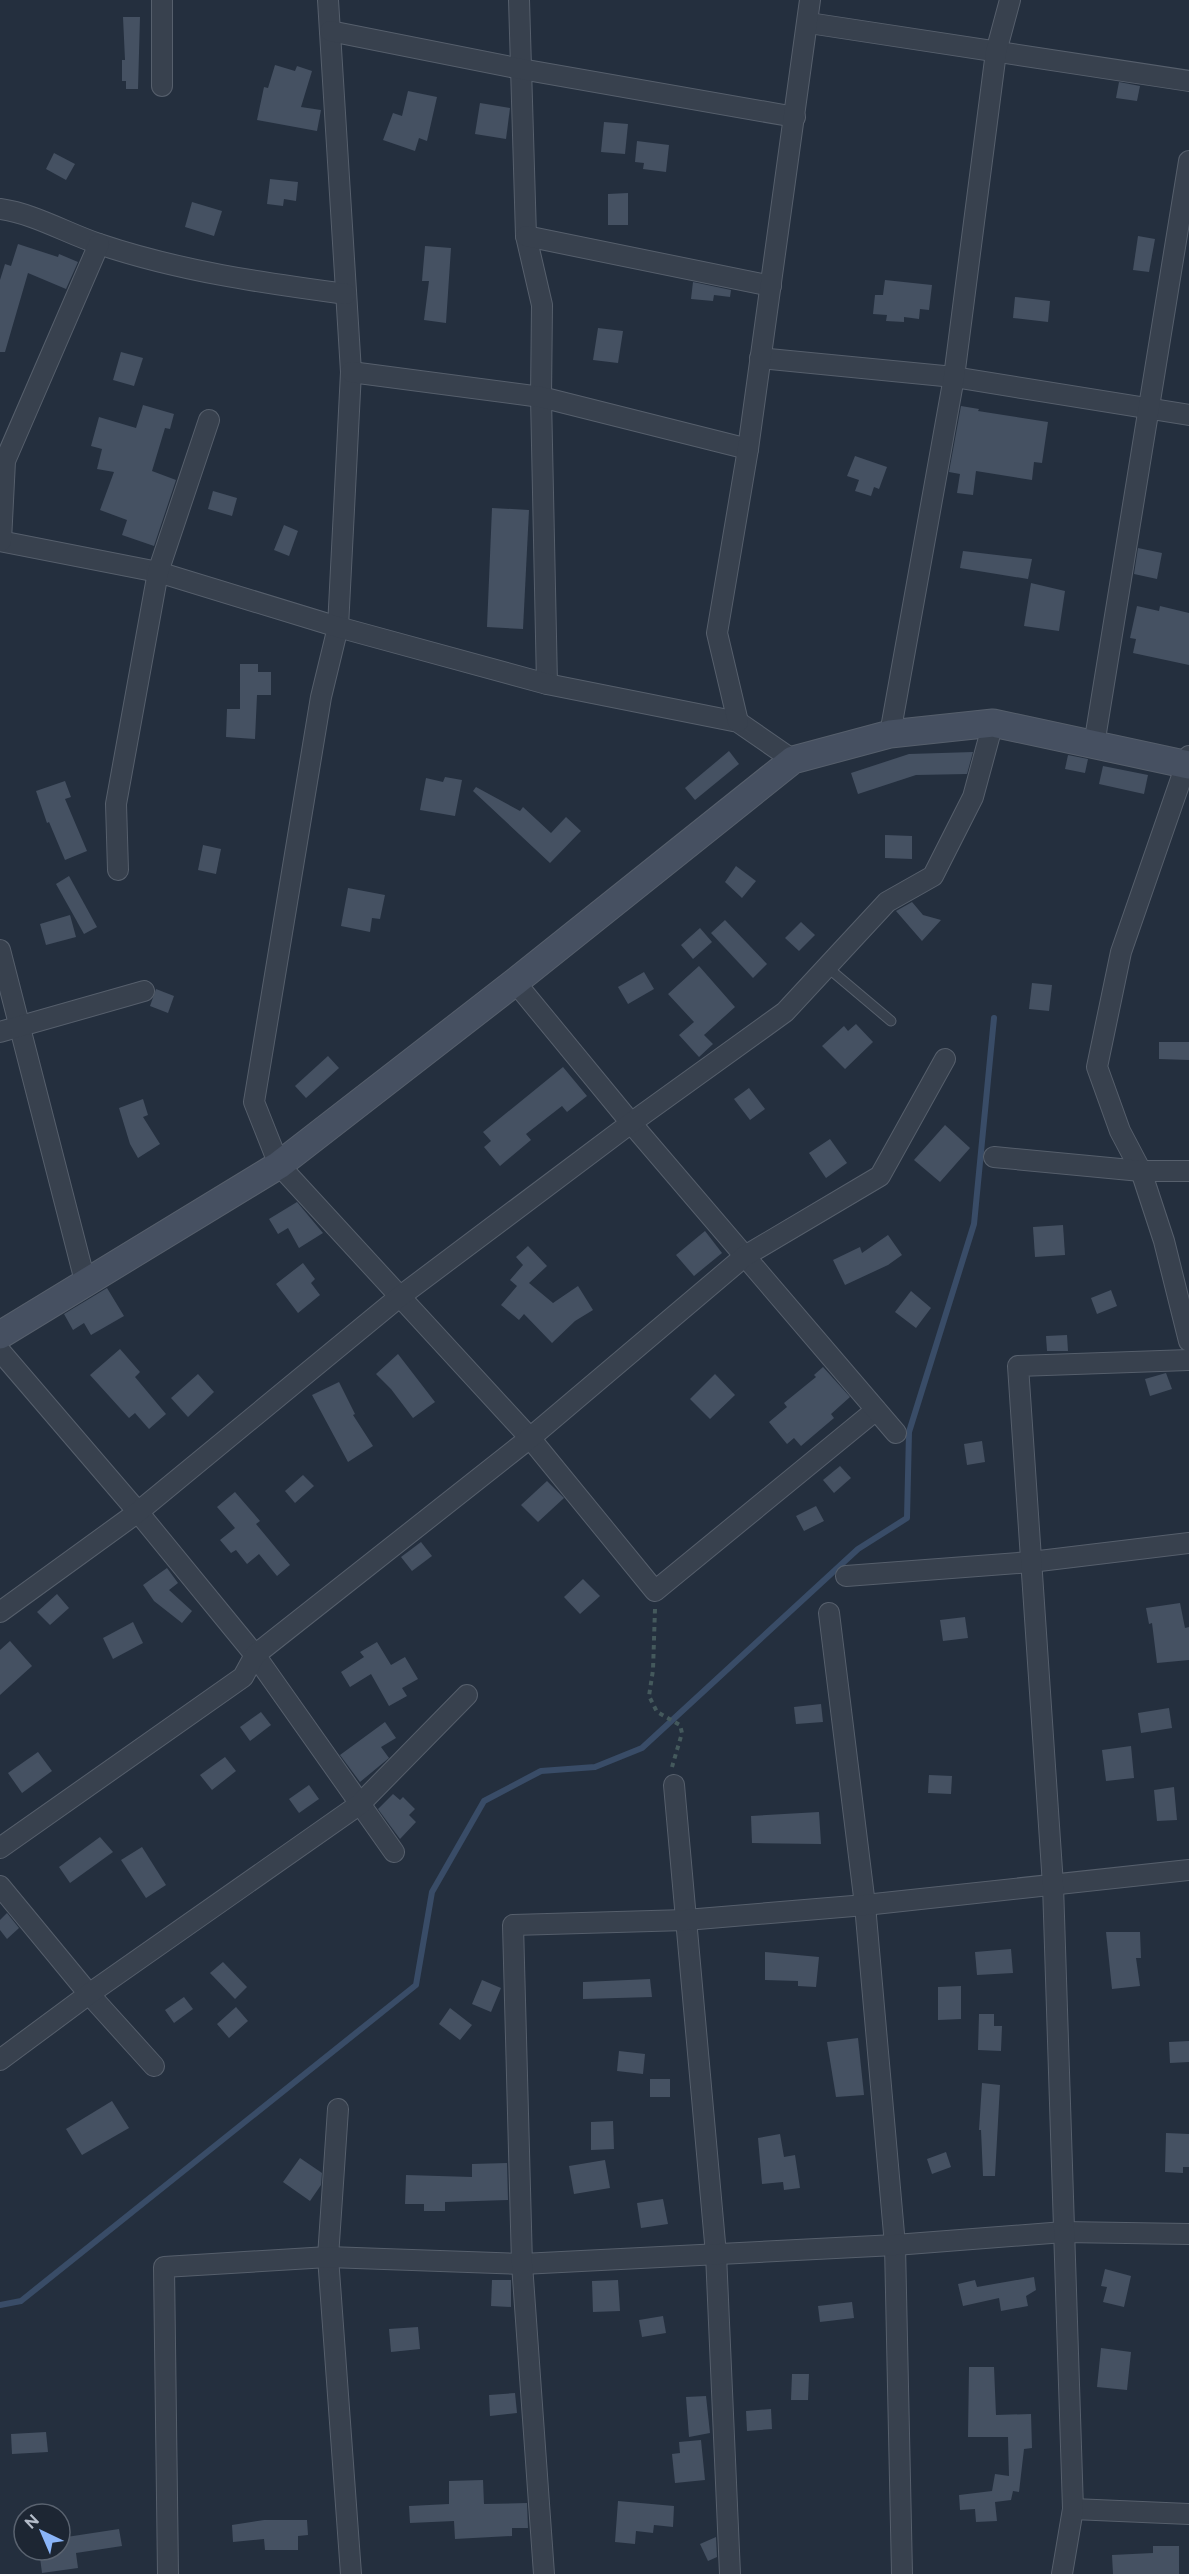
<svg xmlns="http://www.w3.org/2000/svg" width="1189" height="2574" font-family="Raleway,sans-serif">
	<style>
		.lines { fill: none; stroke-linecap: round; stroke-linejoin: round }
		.stream { stroke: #394c67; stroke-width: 6 }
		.building { fill: #455162 }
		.lane-casing { stroke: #565f6c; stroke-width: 11 }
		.street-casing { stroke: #565f6c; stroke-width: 22 }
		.secondary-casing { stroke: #565f6c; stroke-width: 29 }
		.path { stroke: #44595c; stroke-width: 4; stroke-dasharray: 4.5 4.5; stroke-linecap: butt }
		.lane { stroke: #38414e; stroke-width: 9 }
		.street { stroke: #38414e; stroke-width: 20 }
		.secondary { stroke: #465061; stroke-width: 27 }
	</style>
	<rect width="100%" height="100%" fill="#242f3e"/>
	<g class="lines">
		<polyline class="stream" points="0,2305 21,2301 416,1985 432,1892 484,1801 541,1771 595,1767 642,1748 858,1549 907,1518 909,1432 974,1224 994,1018"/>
	</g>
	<g class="building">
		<polygon points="123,17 140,17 138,89 126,89 126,81 122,81 122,60 125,60"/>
		<polygon points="275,65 295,71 297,66 312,71 301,107 321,110 317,131 257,120 264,87 268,88"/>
		<polygon points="1119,82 1140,86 1137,101 1116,98"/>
		<polygon points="408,91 437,97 427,141 419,138 415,151 383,140 393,113 402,116"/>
		<polygon points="480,103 510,108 506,139 475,134"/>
		<polygon points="604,122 628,124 625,154 601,152"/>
		<polygon points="637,141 669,145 666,172 643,169 644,163 635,162"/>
		<polygon points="54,153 75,164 66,180 46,169"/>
		<polygon points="270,179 298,182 296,201 284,199 283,206 267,204"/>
		<polygon points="628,193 628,225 608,225 608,194"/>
		<polygon points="192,202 222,211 214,236 185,227"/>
		<polygon points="1138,236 1155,239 1149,272 1133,270"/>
		<polygon points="18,244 58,257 59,254 78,262 66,289 28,273 5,352 0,352 0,280 5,264 11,266"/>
		<polygon points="425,246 451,248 446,323 424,320 429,281 422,281"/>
		<polygon points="885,280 932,285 929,310 920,309 919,319 904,317 904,322 886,321 887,315 873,314 875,295 883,295"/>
		<polygon points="693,282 731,290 730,297 714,295 713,301 691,299"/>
		<polygon points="1015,297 1050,301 1048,322 1013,318"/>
		<polygon points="598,328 623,331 618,363 593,360"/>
		<polygon points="121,352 143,358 134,386 113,380"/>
		<polygon points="143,405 174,414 170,429 165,428 152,471 176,480 154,546 122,535 127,520 100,510 114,472 97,469 102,449 91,446 99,417 136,428"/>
		<polygon points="961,406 979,409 978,411 1048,422 1042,463 1034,462 1032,480 976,471 973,495 957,493 960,474 949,472"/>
		<polygon points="855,456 887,467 879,489 874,487 871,496 855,491 859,480 847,476"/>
		<polygon points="213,491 237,498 232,516 208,509"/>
		<polygon points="492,508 529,510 523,629 487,627"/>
		<polygon points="284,525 298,531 289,556 274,550"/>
		<polygon points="1138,548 1162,553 1157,579 1134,574"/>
		<polygon points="963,551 1032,559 1028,579 960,568"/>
		<polygon points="1031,583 1065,591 1059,631 1024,626"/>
		<polygon points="1137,606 1159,611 1160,606 1189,613 1189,665 1133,653 1136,639 1130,638"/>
		<polygon points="240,664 258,664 258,672 271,672 271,695 257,695 255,739 226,737 227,709 240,709"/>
		<polygon points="729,751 739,764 695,800 685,788"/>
		<polygon points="973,752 967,774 916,775 858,794 851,773 909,754"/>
		<polygon points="1068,755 1088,759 1085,773 1065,769"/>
		<polygon points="1103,766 1148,775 1144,794 1099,784"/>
		<polygon points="445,777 462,780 455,816 420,810 426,778 443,782"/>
		<polygon points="65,781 71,797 65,799 87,851 65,860 49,822 47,823 36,791"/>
		<polygon points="476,787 520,811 523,807 551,833 566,817 581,831 550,863 473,791"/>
		<polygon points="885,835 912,836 912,859 885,858"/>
		<polygon points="203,845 221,849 216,874 198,870"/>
		<polygon points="736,866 756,881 742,898 725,882"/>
		<polygon points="69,876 97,927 84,934 56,884"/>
		<polygon points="348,888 385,895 380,919 372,918 370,932 341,926"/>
		<polygon points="912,902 923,915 941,920 922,941 896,911"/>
		<polygon points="70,915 76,937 46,945 40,924"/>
		<polygon points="725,920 767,964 753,978 711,933"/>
		<polygon points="801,922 815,935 799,951 785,938"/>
		<polygon points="700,928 712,942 693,959 681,945"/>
		<polygon points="699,966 735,1007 704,1035 713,1044 699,1057 679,1035 694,1022 668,994"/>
		<polygon points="644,972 654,989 628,1004 618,987"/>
		<polygon points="1032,983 1052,985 1049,1011 1029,1009"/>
		<polygon points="156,989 174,996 168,1013 150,1006"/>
		<polygon points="856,1024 873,1042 845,1069 822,1046 844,1026 848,1031"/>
		<polygon points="1159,1042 1189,1042 1189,1060 1159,1059"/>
		<polygon points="328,1056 339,1068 306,1098 295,1086"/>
		<polygon points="563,1067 587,1096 567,1112 562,1106 526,1134 531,1140 500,1166 484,1147 491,1141 483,1132"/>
		<polygon points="749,1088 765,1109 750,1120 734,1099"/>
		<polygon points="143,1099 148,1115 143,1117 160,1144 138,1158 130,1144 119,1108"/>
		<polygon points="945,1125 970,1148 940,1182 914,1160"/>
		<polygon points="830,1139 847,1163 826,1178 809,1153"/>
		<polygon points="297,1202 323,1233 299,1248 288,1228 278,1234 269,1219"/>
		<polygon points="1063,1225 1065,1255 1035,1257 1033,1227"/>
		<polygon points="705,1231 722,1253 694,1276 676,1255"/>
		<polygon points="888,1235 902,1255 888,1265 845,1285 833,1260 860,1247 862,1253"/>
		<polygon points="528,1246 547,1266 529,1283 553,1303 578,1286 593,1310 575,1321 552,1343 524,1314 519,1320 501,1305 517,1286 510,1280 523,1265 516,1257"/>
		<polygon points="303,1263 315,1279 311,1283 320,1295 298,1313 276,1284"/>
		<polygon points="107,1288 124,1316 91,1335 84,1323 73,1330 64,1314"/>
		<polygon points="1111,1290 1117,1306 1097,1314 1091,1298"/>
		<polygon points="911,1291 931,1308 916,1328 895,1312"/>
		<polygon points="1067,1335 1068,1351 1047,1351 1046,1336"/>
		<polygon points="120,1349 140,1372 135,1377 166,1414 149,1429 135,1413 129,1418 90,1375"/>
		<polygon points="398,1354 435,1402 413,1418 391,1389 376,1374"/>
		<polygon points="823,1367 850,1397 831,1414 834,1418 801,1446 794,1438 787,1444 769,1422 787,1407 784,1403 816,1377 814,1375"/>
		<polygon points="1166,1373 1172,1389 1150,1396 1145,1379"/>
		<polygon points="198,1374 214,1392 188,1417 171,1398"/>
		<polygon points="715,1374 735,1395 710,1419 690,1399"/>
		<polygon points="339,1382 355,1414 353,1415 373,1446 348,1462 312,1395"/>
		<polygon points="982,1441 985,1462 967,1465 964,1444"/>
		<polygon points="840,1466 851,1478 834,1493 823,1480"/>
		<polygon points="303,1475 314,1486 295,1503 285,1491"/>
		<polygon points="547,1481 564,1498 538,1522 521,1505"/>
		<polygon points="235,1492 260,1521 256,1524 290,1565 277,1576 259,1554 247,1564 236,1550 231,1553 220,1540 235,1528 217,1507"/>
		<polygon points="816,1506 824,1521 804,1531 796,1516"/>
		<polygon points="421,1542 432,1556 412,1571 401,1557"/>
		<polygon points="167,1568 178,1583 169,1590 192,1611 182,1623 154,1601 143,1585"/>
		<polygon points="583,1579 600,1596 580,1614 564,1597"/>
		<polygon points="57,1594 69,1608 50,1625 37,1612"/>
		<polygon points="1180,1603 1185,1628 1189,1627 1189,1660 1157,1663 1152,1623 1149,1624 1146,1608"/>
		<polygon points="965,1617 968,1638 943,1641 940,1620"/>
		<polygon points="133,1622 143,1643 113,1659 103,1638"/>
		<polygon points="10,1641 32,1666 0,1695 0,1650"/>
		<polygon points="377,1642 391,1665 405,1657 418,1679 402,1688 407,1696 389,1706 371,1674 350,1687 341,1672 364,1657 360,1652"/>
		<polygon points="821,1704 823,1722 796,1724 794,1707"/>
		<polygon points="1169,1708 1172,1728 1141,1733 1138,1713"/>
		<polygon points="261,1712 271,1725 250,1741 240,1727"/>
		<polygon points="385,1722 396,1738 381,1747 389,1758 360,1782 340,1755"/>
		<polygon points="1131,1746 1134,1778 1106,1781 1102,1750"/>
		<polygon points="38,1752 52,1771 22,1793 8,1773"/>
		<polygon points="225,1757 236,1771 212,1790 200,1775"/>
		<polygon points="929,1775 952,1776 951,1794 928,1793"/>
		<polygon points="309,1785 319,1799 299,1813 289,1799"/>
		<polygon points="1174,1787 1177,1820 1157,1821 1154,1790"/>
		<polygon points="393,1794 400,1800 403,1797 415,1809 409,1815 416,1822 400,1839 378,1809"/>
		<polygon points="819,1812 821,1844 752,1843 751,1816"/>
		<polygon points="100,1837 113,1852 70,1883 59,1867"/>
		<polygon points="142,1847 166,1885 146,1898 121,1860"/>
		<polygon points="7,1913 19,1928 7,1939 0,1930 0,1920"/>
		<polygon points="1106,1932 1140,1932 1141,1958 1136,1958 1140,1986 1112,1989"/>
		<polygon points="1011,1949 1013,1973 977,1975 975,1952"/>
		<polygon points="765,1952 819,1957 816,1987 798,1986 798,1981 765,1980"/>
		<polygon points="223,1962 247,1987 235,1999 210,1973"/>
		<polygon points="650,1979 652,1997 583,1999 583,1982"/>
		<polygon points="482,1980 501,1988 491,2012 472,2004"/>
		<polygon points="961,1986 961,2019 938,2020 938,1987"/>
		<polygon points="184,1997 193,2009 174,2023 165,2010"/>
		<polygon points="236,2007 248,2021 229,2038 217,2024"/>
		<polygon points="450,2008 472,2025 460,2040 439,2024"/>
		<polygon points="979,2014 994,2014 994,2026 1002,2026 1001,2051 978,2050"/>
		<polygon points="858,2038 864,2095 836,2097 827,2042"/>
		<polygon points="1189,2041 1189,2062 1170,2063 1169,2042"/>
		<polygon points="619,2051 645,2054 643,2074 617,2071"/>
		<rect x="650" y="2079" width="20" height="18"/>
		<polygon points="982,2083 1000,2085 995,2176 983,2176 981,2130 979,2130"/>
		<polygon points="112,2101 129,2128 82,2155 66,2129"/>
		<polygon points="613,2121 614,2149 591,2150 591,2122"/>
		<polygon points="1166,2133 1189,2134 1189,2167 1183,2167 1183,2173 1165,2172"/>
		<polygon points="780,2134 784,2157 795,2155 800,2188 784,2190 783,2182 762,2184 758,2138"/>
		<polygon points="946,2152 951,2167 932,2174 927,2159"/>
		<polygon points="300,2158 322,2173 321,2185 310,2201 283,2182"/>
		<polygon points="605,2160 610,2188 574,2194 569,2166"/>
		<polygon points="507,2163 508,2200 445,2202 445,2211 424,2211 424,2204 405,2204 406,2175 472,2177 472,2164"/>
		<polygon points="663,2199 668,2224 641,2228 637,2203"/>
		<polygon points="1105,2269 1131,2276 1124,2307 1103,2302 1107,2287 1101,2286"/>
		<polygon points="1034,2277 1036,2290 1026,2296 1028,2306 1001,2311 999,2298 963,2306 958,2284 975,2280 977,2287"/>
		<polygon points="492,2280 511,2280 511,2307 491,2306"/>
		<polygon points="618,2280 620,2311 593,2312 592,2281"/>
		<polygon points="852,2302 854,2318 820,2322 818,2306"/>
		<polygon points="663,2316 666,2333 642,2337 639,2320"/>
		<polygon points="418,2327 420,2349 391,2352 389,2329"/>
		<polygon points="1101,2348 1131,2352 1127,2390 1097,2387"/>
		<polygon points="969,2367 994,2367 996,2415 1031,2414 1032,2448 1024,2449 1019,2492 1013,2491 1011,2500 995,2502 997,2521 976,2522 975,2509 960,2510 959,2495 992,2491 995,2474 1009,2476 1008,2437 968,2437"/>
		<polygon points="792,2374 809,2374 808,2400 791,2400"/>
		<polygon points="515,2393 517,2413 490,2416 489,2395"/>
		<polygon points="706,2396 710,2433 689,2437 686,2397"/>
		<polygon points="771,2409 772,2429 747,2431 746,2411"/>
		<polygon points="46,2432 48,2452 12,2454 11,2434"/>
		<polygon points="701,2440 705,2480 675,2483 672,2454 680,2453 679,2442"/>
		<polygon points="483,2480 484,2504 527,2503 528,2528 512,2528 512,2536 455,2539 454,2521 410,2523 409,2506 449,2504 449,2481"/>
		<polygon points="618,2501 674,2506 673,2527 654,2525 653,2533 636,2531 635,2544 615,2542"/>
		<polygon points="264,2520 307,2520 308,2535 298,2536 298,2550 265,2550 264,2539 233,2542 232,2525"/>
		<polygon points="119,2529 122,2546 76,2553 78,2568 42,2573 39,2550 60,2550 60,2538"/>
		<polygon points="716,2537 717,2557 708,2561 700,2544"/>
		<polygon points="1153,2546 1179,2546 1179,2574 1113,2574 1112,2555 1153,2553"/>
	</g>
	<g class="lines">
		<defs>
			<polyline id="lane" points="827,967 891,1021"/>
			<g id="street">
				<polyline points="328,0 351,372 338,627 321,697 254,1102 279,1165 530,1438 655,1591 876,1410"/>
				<polyline points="519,0 526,236 542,305 541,397 547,684"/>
				<polyline points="809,23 1189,81"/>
				<polyline points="330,31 521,69 795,117"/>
				<polyline points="162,86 162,0"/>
				<path d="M0,209C35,214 66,233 99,244C179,271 263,283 346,294"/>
				<polyline points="526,236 771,286"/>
				<polyline points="760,358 954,377 1189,415"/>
				<polyline points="351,372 541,397 748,449"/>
				<polyline points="0,541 158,572 338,627 547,684 738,722 793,760"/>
				<polyline points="1,541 5,461 99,244"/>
				<polyline points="738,722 717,633 748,449 810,0"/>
				<polyline points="890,734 954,377 996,52 1010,0"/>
				<polyline points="1094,745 1189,161"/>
				<polyline points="1189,756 1121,952 1097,1067 1120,1131 1141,1171 1164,1241 1189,1341"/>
				<polyline points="118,870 116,804 158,572 209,420"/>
				<polyline points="0,950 85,1281"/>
				<polyline points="515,982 631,1123 896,1433"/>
				<polyline points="0,1032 144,991"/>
				<polyline points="994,1157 1141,1171 1189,1171"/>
				<polyline points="0,1351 138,1512 255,1655 394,1852"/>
				<polyline points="846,1576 1031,1562 1189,1543"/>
				<polyline points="0,1612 138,1512 398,1298 631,1123 785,1012 887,902 933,876 973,797 993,723"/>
				<polyline points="829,1613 865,1905 895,2245 902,2574"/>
				<polyline points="674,1785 716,2254 730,2574"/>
				<polyline points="0,1848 243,1677 255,1655 530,1438 745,1256 880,1176 945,1059"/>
				<polyline points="0,1886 89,1994 154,2066"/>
				<polyline points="0,2060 89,1994 360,1804 467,1695"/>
				<polyline points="338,2109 328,2257 351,2574"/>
				<polyline points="1073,2509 1189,2514"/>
				<polyline points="168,2574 164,2267 328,2257 522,2264 895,2245 1064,2232 1189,2234"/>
				<polyline points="544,2574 522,2264 513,1925 686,1920 865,1905 1189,1870"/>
				<polyline points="1062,2574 1073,2509 1053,1885 1018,1366 1189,1360"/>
			</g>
			<polyline id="secondary" points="0,1335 279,1165 515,982 793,760 890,734 993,723 1189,765"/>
		</defs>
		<use href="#lane" class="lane-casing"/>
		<use href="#street" class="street-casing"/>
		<use href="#secondary" class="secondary-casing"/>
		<polyline class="path" points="655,1609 653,1670 649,1696 657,1712 680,1725 682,1733 672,1767"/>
		<use href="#lane" class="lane"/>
		<use href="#street" class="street"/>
		<use href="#secondary" class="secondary"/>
	</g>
	<g transform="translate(42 2532) rotate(316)"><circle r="28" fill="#1d2633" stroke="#59626f" stroke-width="1.5"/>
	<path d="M0-4.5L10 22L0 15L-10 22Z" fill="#8ab4f8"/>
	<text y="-9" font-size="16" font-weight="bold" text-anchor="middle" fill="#b4bcc9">N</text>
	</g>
</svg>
